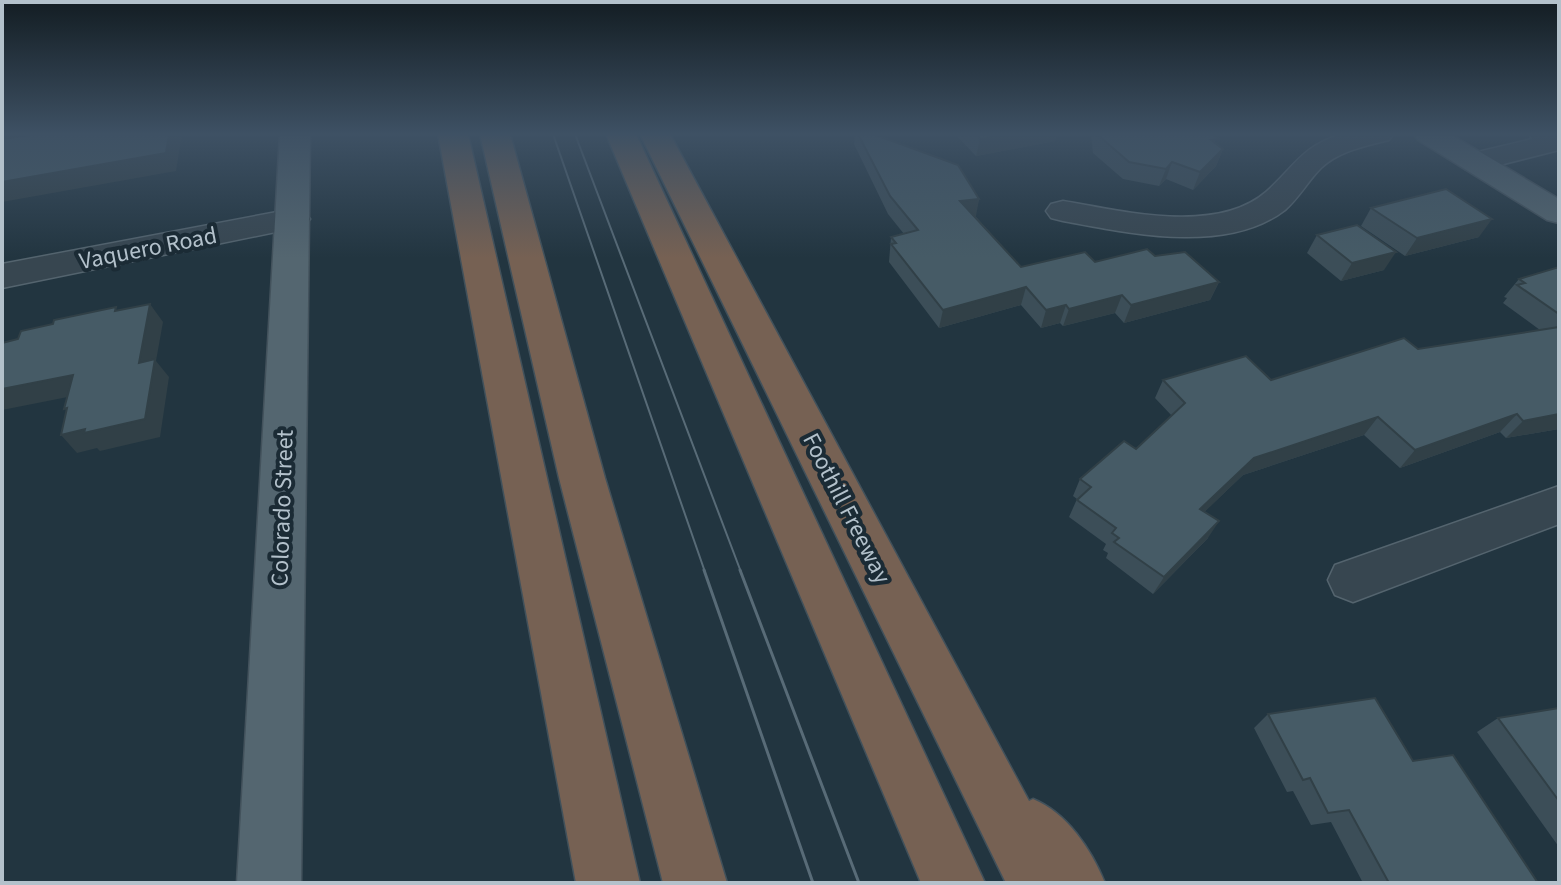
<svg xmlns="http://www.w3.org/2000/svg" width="1561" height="885" font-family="'Source Sans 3',sans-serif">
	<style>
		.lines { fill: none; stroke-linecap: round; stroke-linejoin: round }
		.minor-casing { stroke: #54646e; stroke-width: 3 }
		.major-casing { stroke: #43525c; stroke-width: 3 }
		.highway-casing { stroke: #41515b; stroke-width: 3 }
		.minor { fill: #374650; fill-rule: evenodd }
		.major { fill: #546670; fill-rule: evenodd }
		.highway { fill: #766153; fill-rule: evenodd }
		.tram-far1 { stroke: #586b77; stroke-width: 2 }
		.tram { stroke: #586b77; stroke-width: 3 }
		.wall { fill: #3c4e58 }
		.shaded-wall { fill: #314047 }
		.building { fill: #465b66; stroke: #314047; stroke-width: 2 }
		.labels { text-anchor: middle; stroke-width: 8; stroke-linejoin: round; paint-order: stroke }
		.street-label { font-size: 24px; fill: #b3c1cb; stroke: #1b2b35 }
	</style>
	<rect width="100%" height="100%" fill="#223540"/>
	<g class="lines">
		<defs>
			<g id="minor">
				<path d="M1342,134H1393L1389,140C1365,146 1339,151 1321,168C1308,181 1299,198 1285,210C1226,255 1129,233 1063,221L1051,218L1046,211L1051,204L1063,201C1122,211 1216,235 1266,192C1295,166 1302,146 1342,134Z"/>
				<polygon points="1529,134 1559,134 1559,150 1476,171 1465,169 1460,162 1465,155 1532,139"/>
				<polygon points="293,209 305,212 310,219 305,226 2,288 2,264"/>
				<polygon points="1559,486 1559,524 1353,602 1335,595 1328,580 1335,565"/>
			</g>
			<g id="major">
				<polygon points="280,134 310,134 301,883 237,883"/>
				<polygon points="1414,134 1450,134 1559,199 1559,223 1547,220 1418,140"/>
			</g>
			<g id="highway">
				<polygon points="438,134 468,134 640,883 576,883"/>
				<polygon points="480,134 510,134 605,478 727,883 663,883 559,478"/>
				<polygon points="606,134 636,134 985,883 921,883"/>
				<path d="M640,134H670L1029,801L1033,799C1067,813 1091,849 1105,883H1006Z"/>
			</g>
		</defs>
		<use href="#minor" class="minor-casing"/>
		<use href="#major" class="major-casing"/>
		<use href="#highway" class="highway-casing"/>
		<use href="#minor" class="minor"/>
		<use href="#major" class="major"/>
		<use href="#highway" class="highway"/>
		<g class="tram-far1">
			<polyline points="553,134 705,572"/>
			<polyline points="575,134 741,572"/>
		</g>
		<g class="tram">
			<polyline points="704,570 813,883"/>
			<polyline points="740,570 859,883"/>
		</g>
	</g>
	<g class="wall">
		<polygon points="855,134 873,134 979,199 975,216 1021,267 1155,256 1219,282 1210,300 1124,323 1115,313 1063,326 1060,323 1041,328 1021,305 939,328 889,262 891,237 904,234 888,214 854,144"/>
		<polygon points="955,134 1057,134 1055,141 976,156"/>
		<polygon points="1091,134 1212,134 1216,144 1223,149 1216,166 1193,190 1166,179 1159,186 1123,179 1093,153"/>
		<polygon points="1371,208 1479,237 1405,256 1361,226"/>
		<polygon points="1317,235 1384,270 1341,281 1307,253"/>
		<polygon points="1559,267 1559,429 1506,438 1500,432 1400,468 1364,435 1243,475 1204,512 1208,538 1153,594 1106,558 1108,553 1103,550 1106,544 1069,517 1077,499 1073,496 1080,479 1136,449 1172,416 1155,398 1163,380 1271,380 1418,349 1540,330 1503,303 1507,298 1504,297 1519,279"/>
		<polygon points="1559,708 1559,847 1477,732 1498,718"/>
		<polygon points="1268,714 1413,761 1538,883 1363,883 1331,822 1311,825 1293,791 1287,792 1254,728"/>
	</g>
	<g class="shaded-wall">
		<polygon points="2,134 10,134 10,157 2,146"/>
		<polygon points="169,134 182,134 176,171 2,202 2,182"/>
		<polygon points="1007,134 1057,134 1055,141 976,156 980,139"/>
		<polygon points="1223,149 1216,166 1193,190 1200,172"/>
		<polygon points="1172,162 1166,179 1159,186 1166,169"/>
		<polygon points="979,199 976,216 957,219 960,201"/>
		<polygon points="1492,219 1479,237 1405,256 1417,238"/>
		<polygon points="1396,252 1384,270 1341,281 1352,263"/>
		<polygon points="1219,282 1210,300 1124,323 1131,305"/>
		<polygon points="1026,287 1021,305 939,328 943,310"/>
		<polygon points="1122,295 1115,313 1063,326 1069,309"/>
		<polygon points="150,304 163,322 156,361 169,377 160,437 100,451 97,448 77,453 61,435"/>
		<polygon points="1066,305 1060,323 1041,328 1046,310"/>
		<polygon points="73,375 88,393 2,410 2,389"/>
		<polygon points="1517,414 1500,432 1400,468 1415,450"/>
		<polygon points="1559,414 1559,429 1506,438 1523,421"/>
		<polygon points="1378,417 1364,435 1243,475 1190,526 1200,509 1254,458"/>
		<polygon points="1219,521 1208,538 1153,594 1164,577"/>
	</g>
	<g class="building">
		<polygon points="37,134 169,134 166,153 2,182 2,139"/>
		<polygon points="858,134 873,134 958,165 979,199 960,201 1021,267 1085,252 1095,262 1147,249 1155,256 1185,252 1219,282 1131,305 1122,295 1069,309 1066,305 1046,310 1026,287 943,310 891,244 896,243 891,237 918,230 890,196"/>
		<polygon points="975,134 1007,134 980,139"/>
		<polygon points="1098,134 1212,134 1219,139 1211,140 1223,149 1200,172 1172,162 1166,169 1129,162 1098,135"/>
		<polygon points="1446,189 1492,219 1417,238 1371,208"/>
		<polygon points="1357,225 1396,252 1352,263 1317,235"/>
		<polygon points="1559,267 1559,314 1517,285 1525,283 1519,279"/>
		<polygon points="150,304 139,363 155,359 145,419 84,433 85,429 61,435 67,408 64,409 73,375 2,389 2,343 18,339 21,331 53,324 54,320 116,307 115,311"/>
		<polygon points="1559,327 1559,414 1523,421 1517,414 1415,450 1378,417 1254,458 1200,509 1219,521 1164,577 1114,542 1119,538 1112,533 1116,528 1077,500 1091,487 1080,479 1124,441 1136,449 1185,403 1163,380 1246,356 1271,380 1404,338 1418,349"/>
		<polygon points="1375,698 1413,761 1453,755 1538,883 1389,883 1349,810 1328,813 1310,778 1303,780 1268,714"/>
		<polygon points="1559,708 1559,801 1498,718"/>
	</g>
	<linearGradient id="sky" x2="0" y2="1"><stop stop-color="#131d23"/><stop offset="0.52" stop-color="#3e5164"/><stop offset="1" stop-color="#3e5164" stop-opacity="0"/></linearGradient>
	<rect width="1561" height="258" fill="url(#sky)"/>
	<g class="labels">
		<g class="street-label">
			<text transform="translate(148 248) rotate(-11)" y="8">Vaquero Road</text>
			<text transform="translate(282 508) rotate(-88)" y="8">Colorado Street</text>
			<text transform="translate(847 508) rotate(63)" y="8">Foothill Freeway</text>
		</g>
	</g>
	<rect width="1561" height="885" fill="none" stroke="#b3c1cb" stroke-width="8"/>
</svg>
